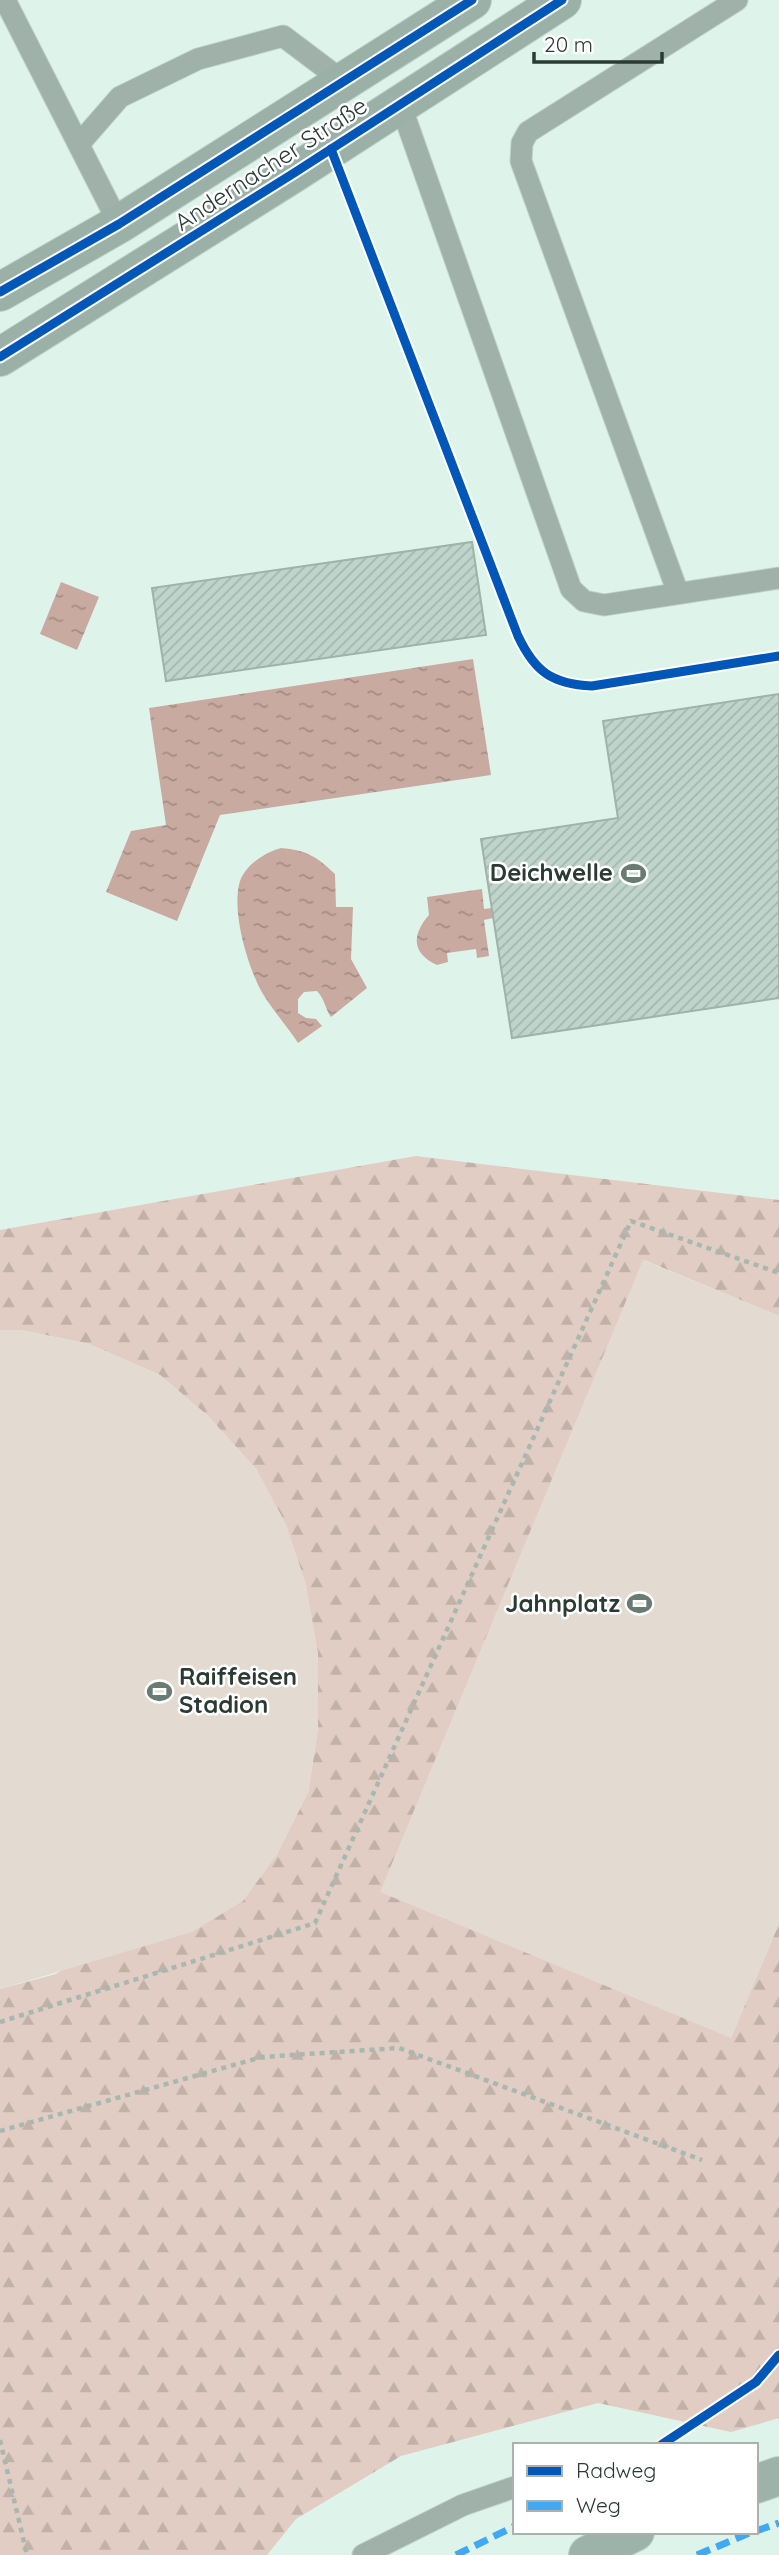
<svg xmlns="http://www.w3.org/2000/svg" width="779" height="2555" font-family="Quicksand,sans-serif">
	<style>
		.forest { fill: url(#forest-firs) }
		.pitch { fill: #e3dad1 }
		.water { fill: url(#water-ripples) }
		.building { fill: url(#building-hatch); stroke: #a0b2aa; stroke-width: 2 }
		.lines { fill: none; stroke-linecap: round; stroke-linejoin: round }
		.lane-casing { stroke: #bfd1c9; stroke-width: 23 }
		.secondary-casing { stroke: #bfd1c9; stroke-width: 40 }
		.primary-casing { stroke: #bfd1c9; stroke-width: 40 }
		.path { stroke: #a7b8b1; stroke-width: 4.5; stroke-dasharray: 5 5; stroke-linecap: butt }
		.lane { stroke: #a0b1a9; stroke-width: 21 }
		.secondary { stroke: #9bb0a7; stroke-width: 38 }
		.primary { stroke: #9db3aa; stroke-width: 38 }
		.quiet { stroke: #3fa9f5; stroke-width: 7; stroke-dasharray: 14 7; stroke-linecap: butt }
		.cycleway-casing { stroke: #fff; stroke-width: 13 }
		.cycleway { stroke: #0057b8; stroke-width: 9 }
		.labels { text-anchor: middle; stroke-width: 5; stroke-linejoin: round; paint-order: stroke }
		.street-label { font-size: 24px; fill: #2a3b34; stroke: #fff }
		.poi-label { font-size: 24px; font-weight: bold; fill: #2a3b34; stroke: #fff; text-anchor: end }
	</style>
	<defs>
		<pattern id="forest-firs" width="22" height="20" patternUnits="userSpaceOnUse" patternTransform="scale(1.75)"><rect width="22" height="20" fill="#e1cdc3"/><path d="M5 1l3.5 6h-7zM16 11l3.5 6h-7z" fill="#c1b1a8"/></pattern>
		<pattern id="water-ripples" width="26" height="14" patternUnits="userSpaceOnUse" patternTransform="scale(1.75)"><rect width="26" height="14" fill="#c9aaa1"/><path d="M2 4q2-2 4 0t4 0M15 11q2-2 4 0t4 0" fill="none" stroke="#a38c84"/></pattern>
		<pattern id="building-hatch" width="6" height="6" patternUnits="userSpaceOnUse" patternTransform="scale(1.75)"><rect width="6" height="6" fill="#bfd4cb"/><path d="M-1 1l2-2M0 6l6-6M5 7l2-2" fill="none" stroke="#a4b7af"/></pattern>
	</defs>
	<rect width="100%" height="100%" fill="#def4ea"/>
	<polygon class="forest" points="416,1156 779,1200 779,1316 644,1260 731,2038 779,1923 779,2418 731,2432 598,2403 401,2456 296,2519 267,2555 0,2555 0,1989 56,1974 308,1793 318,1729 318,1653 257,1470 208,1416 160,1375 89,1344 21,1330 0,1330 0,1230"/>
	<g class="pitch">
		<polygon points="643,1260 779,1316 779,1923 731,2038 380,1892"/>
		<polygon points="0,1330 21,1330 89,1344 160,1375 208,1416 257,1470 286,1524 306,1584 318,1653 318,1729 308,1793 277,1855 243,1901 192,1932 0,1989"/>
	</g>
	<g class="water">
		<polygon points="61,582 99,597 77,650 40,634"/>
		<polygon points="473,659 491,775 220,815 177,921 106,892 131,831 166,825 149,708"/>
		<path d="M281,848C307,850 317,857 335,874L336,907H353L351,959L367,988L331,1017C325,1008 325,1000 317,991L304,992L298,999V1013L306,1018L316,1019L322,1026L298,1043C286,1024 264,1001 256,980C245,955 233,912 239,885C243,866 264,853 281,848Z"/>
		<path d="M482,889L484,909L492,908L493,918L484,920L489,956L477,958L476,949L447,953L448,962L437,965C411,953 412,934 429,915L427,897Z"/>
	</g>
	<g class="building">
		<polygon points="472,542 486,635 166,681 152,588"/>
		<polygon points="779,694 779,998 512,1038 481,839 618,818 603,721"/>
	</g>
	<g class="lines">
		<defs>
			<g id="lane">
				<polyline points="5,0 119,224"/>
				<polyline points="400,103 571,589 584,601 604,605 779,578"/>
				<polyline points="79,144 120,97 198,59 283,36 344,82"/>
				<polyline points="678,593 521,161 522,143 528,132 737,0"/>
				<polyline points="363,2555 463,2505 515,2487"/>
			</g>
			<g id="secondary">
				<polyline points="0,292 119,224 472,0"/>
				<polyline points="0,357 294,173 562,0"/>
			</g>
			<g id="primary">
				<polyline points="756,2484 779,2476"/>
				<polyline points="588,2555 635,2532"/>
			</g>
		</defs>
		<use href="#lane" class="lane-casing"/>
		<use href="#secondary" class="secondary-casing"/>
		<use href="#primary" class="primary-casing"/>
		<g class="path">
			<polyline points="0,2022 315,1923 631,1221 779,1273"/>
			<polyline points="0,2131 262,2057 399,2048 702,2160"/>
			<polyline points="0,2440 27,2555"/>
		</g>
		<use href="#lane" class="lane"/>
		<use href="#secondary" class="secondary"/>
		<use href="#primary" class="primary"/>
		<g class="quiet">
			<polyline points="756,2531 779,2523"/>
			<polyline points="456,2555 515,2526"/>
			<polyline points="697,2555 752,2532"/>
		</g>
		<defs>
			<g id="cycleway">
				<path d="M331,149L518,636C535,672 552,684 592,686L779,656"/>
				<polyline points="0,292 119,224 472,0"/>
				<polyline points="0,357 294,173 562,0"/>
				<polyline points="661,2445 756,2382 779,2355"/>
			</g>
		</defs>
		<use href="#cycleway" class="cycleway-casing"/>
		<use href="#cycleway" class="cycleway"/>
	</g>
	<defs>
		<symbol id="stadium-bare" viewBox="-9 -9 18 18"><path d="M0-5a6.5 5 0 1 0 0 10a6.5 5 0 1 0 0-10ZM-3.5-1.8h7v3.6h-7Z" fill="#697c74" stroke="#fff" stroke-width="2.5" paint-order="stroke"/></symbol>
	</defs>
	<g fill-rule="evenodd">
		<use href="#stadium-bare" x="616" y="856" width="35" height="35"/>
		<use href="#stadium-bare" x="622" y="1586" width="35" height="35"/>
		<use href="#stadium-bare" x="142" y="1674" width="35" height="35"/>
	</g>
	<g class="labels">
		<g class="street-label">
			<text transform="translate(271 164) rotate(-33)" y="8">Andernacher Straße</text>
		</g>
		<g class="poi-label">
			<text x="613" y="881">Deichwelle</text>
			<text x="620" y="1612">Jahnplatz</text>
			<text x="179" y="1685" text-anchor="start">Raiffeisen<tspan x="179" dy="28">Stadion</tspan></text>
		</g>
	</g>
	<rect x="513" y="2443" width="245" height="91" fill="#ffffff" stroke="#aab1ae" stroke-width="2"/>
	<rect x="527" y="2466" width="35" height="10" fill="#0057b8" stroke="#aab1ae" stroke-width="2"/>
	<text x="576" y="2478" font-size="21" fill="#2a3b34">Radweg</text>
	<rect x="527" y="2501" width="35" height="10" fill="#3fa9f5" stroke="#aab1ae" stroke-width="2"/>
	<text x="576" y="2513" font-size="21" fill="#2a3b34">Weg</text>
	<path d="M534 52v10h128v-10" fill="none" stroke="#2a3b34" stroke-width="3.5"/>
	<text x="544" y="52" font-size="21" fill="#2a3b34" stroke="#ffffff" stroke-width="5" paint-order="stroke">20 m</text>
</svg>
